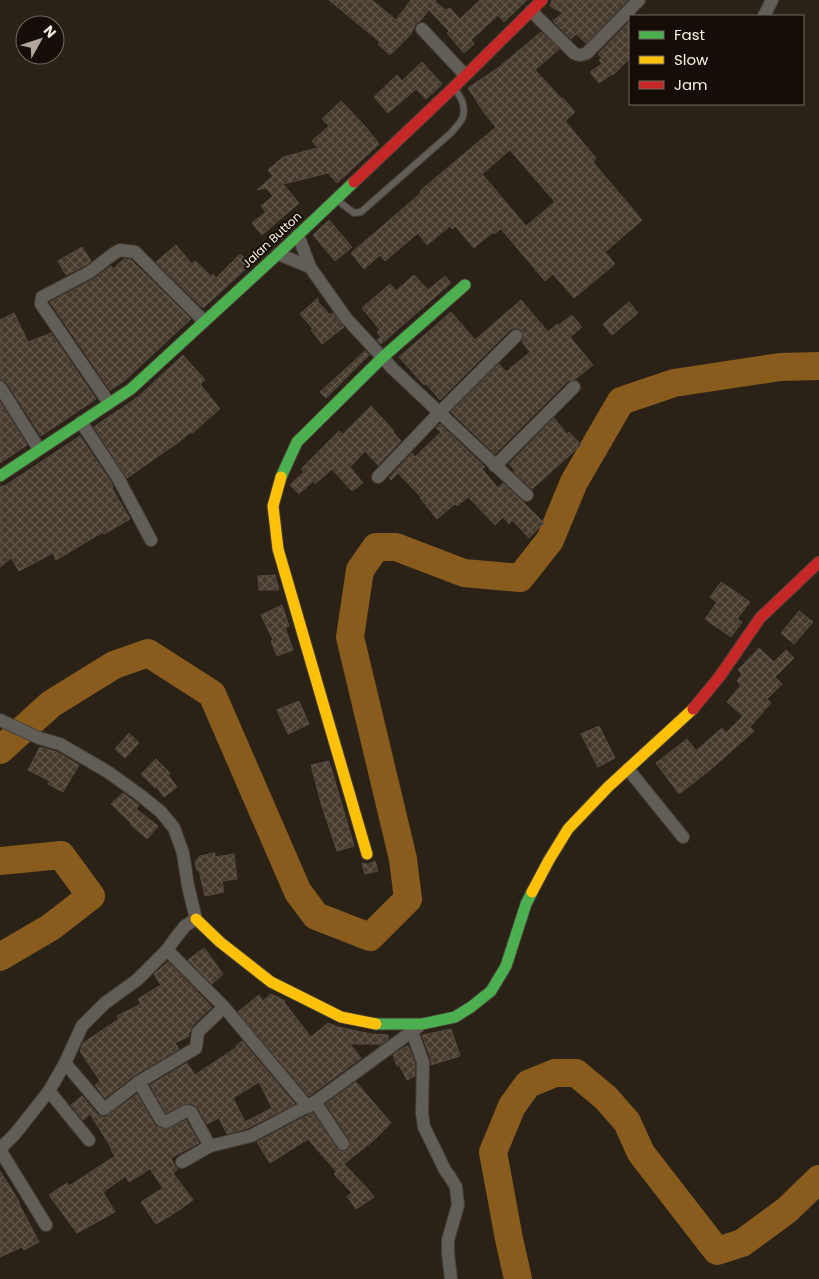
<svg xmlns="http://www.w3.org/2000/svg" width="819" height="1279" font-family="Poppins,sans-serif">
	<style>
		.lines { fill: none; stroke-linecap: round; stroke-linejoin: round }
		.river { stroke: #895b1c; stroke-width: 28 }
		.building { fill: url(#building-cross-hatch); stroke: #534b42; fill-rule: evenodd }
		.lane-casing { stroke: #463f35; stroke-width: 8 }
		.street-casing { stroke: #463f35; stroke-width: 14 }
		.fast-casing { stroke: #463f35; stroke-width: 13 }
		.slow-casing { stroke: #463f35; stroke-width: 13 }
		.jam-casing { stroke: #463f35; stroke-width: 13 }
		.lane { stroke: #615d57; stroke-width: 6 }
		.street { stroke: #615d57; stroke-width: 12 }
		.fast { stroke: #4caf50; stroke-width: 11 }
		.slow { stroke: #ffc107; stroke-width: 11 }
		.jam { stroke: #c62828; stroke-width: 11 }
		.labels { text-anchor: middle; stroke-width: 4; stroke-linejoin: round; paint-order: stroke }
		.street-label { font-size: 12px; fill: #fbefe3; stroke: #150e06 }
	</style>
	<defs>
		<pattern id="building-cross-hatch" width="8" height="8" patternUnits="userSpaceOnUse" patternTransform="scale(1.25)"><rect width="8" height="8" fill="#463a2d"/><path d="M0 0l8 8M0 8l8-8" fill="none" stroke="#62574b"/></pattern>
	</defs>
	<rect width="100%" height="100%" fill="#2b2217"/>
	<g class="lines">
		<g class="river">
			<polyline points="0,750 51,704 114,665 148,653 212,694 298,892 316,916 370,937 408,899 403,859 350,637 360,570 376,547 396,547 464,573 520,578 550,540 574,482 621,401 674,383 780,367 819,366"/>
			<polyline points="0,861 61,855 91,896 51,927 0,957"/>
			<polyline points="518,1279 509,1239 493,1152 512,1106 528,1084 555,1073 576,1073 606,1098 627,1122 641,1153 717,1251 742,1243 787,1210 819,1179"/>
		</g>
	</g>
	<g class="building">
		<polygon points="329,0 372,0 396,20 411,0 436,0 435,2 446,10 450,8 460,19 480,0 527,0 504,22 498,15 471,40 474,44 464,53 447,33 449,31 429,10 420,21 416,23 411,34 390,55 378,44 380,42"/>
		<polygon points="552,0 628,0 586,43 576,34 571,39 553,21 563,13 550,6"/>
		<polygon points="630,21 630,58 613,75 612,74 599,83 590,72 602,64 599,60 602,58 598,54"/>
		<path d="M541,32L559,49L535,70L562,99L563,98L575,112L565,121L596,158L593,162L642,220L605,252L615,264L574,298L553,274L545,281L501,229L494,234L493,232L474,248L455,226L452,229L450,226L427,245L418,233L385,261L380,255L364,269L351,253L421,193L420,191L496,127L485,114L468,88L498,68ZM510,150L555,202L526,226L482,174Z"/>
		<polygon points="422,62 442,84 426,99 416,89 388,113 374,97 397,75 402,81"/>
		<polygon points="341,101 365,126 379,144 337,183 328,173 283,184 299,203 262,235 252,223 266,212 261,206 273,196 266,188 257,190 273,176 268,170 283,157 318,148 312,141 329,126 322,119"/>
		<polygon points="329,220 352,247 335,261 313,235"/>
		<polygon points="176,245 192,264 195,261 211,276 213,274 216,278 240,254 251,264 203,308 156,262"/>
		<polygon points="82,247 91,261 86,265 66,275 58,261"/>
		<polygon points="124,259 131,260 191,319 124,381 110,390 50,302 94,279 111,266 113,269"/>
		<polygon points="414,275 428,290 445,276 451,283 381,344 377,340 381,337 377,332 380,330 362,308 390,284 396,291"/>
		<polygon points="318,298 318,302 330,315 333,313 344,327 322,344 311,330 313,329 300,314"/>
		<polygon points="521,300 548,332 557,324 559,325 572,315 582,327 570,337 593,365 575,379 568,381 495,454 451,412 499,364 506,372 530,352 522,342 524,338 522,331 518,328 513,328 510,330 440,400 426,384 424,385 399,357 451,312 475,340"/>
		<polygon points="629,302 638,313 612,335 603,324"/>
		<polygon points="14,313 28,342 51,333 96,399 41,436 7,383 4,380 0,379 0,320"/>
		<polygon points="365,351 369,355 326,398 320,392"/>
		<polygon points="183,355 205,380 200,384 220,409 204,422 204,423 192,433 191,432 176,444 167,450 127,478 94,427 138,397"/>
		<polygon points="0,402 27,445 0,463"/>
		<polygon points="371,406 394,431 393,432 401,441 378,465 365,451 350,467 363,483 352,491 332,469 315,484 313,481 299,494 290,485 304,472 301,469 339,431 343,434"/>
		<polygon points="554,418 567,434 569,432 581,445 532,489 514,472 515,471 509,464"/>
		<polygon points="440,424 485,467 482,469 498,488 503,483 523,502 544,523 529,538 512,520 509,524 503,517 495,525 468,497 457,506 455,504 437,519 420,498 421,497 398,473 391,480 389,478 412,453 415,457 441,432 436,428"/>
		<polygon points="80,436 111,482 113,487 112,488 130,519 104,534 103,532 56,560 53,553 19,571 11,558 0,567 0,487 6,485"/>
		<polygon points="275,575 279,590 259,590 258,576"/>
		<polygon points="721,582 750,602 737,619 742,622 731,637 705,619 717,602 710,597"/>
		<polygon points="282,605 289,626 285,628 293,650 277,656 271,641 273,640 261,615"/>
		<polygon points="799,611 813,622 794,644 781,633"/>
		<polygon points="759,648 774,662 786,650 794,658 775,677 782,684 767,699 771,703 750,727 754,731 710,770 679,794 656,763 687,739 696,751 722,728 726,733 743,716 727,702 741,685 737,681 742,674 738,670"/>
		<polygon points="299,701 309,724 288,734 277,710"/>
		<polygon points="599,726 615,758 598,767 581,734"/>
		<polygon points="129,733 139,743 125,758 115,749"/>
		<polygon points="40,747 57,752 79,765 63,792 48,784 50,781 28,770"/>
		<polygon points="156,759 170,773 168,775 177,787 164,797 156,786 155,788 141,774"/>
		<polygon points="329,761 354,846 337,851 321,803 311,765"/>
		<polygon points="123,793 139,805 136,809 158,826 147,839 130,824 131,823 111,804"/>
		<polygon points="215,853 215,857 234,854 237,879 222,881 224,892 205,896 199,870 197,871 195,862 200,856"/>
		<polygon points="375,861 378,871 365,874 362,863 365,864 369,864"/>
		<polygon points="204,948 223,974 212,984 188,960"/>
		<polygon points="168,962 212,1007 192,1026 190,1032 188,1034 189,1036 175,1043 179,1049 135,1075 105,1098 95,1085 100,1081 80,1051 83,1043 119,1019 117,1016 141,1004 138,999 161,985 154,974"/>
		<polygon points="271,994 285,1001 284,1002 311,1037 328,1023 338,1027 371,1034 388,1035 388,1039 381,1044 350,1044 361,1058 309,1096 238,1012 259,995 263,1001"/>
		<polygon points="451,1029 460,1056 431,1065 431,1059 422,1035"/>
		<path d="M242,1041L295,1104L248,1128L247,1127L248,1128L227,1134L219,1118L207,1124L198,1108L193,1104H183L166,1113L150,1085L187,1063L195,1075L237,1047L236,1046ZM259,1082L272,1108L245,1122L233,1098Z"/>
		<polygon points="408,1046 415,1063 415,1076 407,1080 399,1065 397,1066 393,1055 403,1048"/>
		<polygon points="356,1082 391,1123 374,1140 344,1164 367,1188 374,1197 356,1209 347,1196 352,1193 334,1174 342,1166 336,1171 308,1139 270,1163 257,1142 308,1115 313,1113 337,1149 343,1152 347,1151 350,1147 350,1140 326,1104"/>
		<polygon points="137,1094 154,1124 157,1127 167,1130 186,1120 199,1143 171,1158 175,1166 178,1169 173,1173 193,1200 179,1210 156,1224 141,1202 163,1188 150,1169 129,1182 126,1176 103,1192 115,1212 77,1233 49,1195 67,1183 69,1186 115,1156 111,1150 112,1149 90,1114 83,1120 71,1105 82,1096 98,1115 102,1117 106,1117"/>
		<polygon points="0,1171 20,1203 19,1204 39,1242 24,1250 22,1247 0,1257"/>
	</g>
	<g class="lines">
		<defs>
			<path id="lane" d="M337,200L354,213L361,212L452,132C455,128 460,123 462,119C467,107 461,97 454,88"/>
			<g id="street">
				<path d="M531,11L574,53C579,56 582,55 587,53L639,0"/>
				<polyline points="764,16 772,0"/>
				<polyline points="422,29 465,75"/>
				<polyline points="298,235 310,267 346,318 393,369 527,495"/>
				<polyline points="278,254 310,267"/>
				<polyline points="0,387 39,449"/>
				<polyline points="109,403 41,304 42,297 90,272 113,254 120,250 135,252 204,321"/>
				<polyline points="81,422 118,478 151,540"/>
				<polyline points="495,466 574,387"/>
				<polyline points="378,477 439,413 516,336"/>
				<polyline points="0,720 39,738 60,744 108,772 140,795 161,812 174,828 183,853 188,886 196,919 185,926 174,940 167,950 137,980 105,1003 82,1026 65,1063 49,1091 15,1134 0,1149"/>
				<polyline points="628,769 683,837"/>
				<polyline points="167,950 224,1007 308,1107"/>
				<polyline points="412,1032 423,1062 422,1113 424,1127 445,1170 450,1177 456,1187 458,1205 448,1240 448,1253 451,1279"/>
				<polyline points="65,1063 104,1109 139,1082 196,1048 198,1032 224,1007"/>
				<polyline points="139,1082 161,1120 166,1122 186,1111 191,1112 210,1146 251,1136 315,1102 343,1144"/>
				<polyline points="49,1091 89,1140"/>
				<polyline points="315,1102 418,1027"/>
				<polyline points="0,1150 46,1225"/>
				<polyline points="182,1162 210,1146"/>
			</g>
			<g id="fast">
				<polyline points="0,476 131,389 278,254 354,182"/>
				<polyline points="281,477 297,442 383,357 465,285"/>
				<polyline points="376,1024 422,1024 455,1017 471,1007 491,991 506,966 526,904 532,892"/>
			</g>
			<g id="slow">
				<polyline points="281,477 273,506 278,549 367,854"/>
				<polyline points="532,892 549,860 568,829 608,787 693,709"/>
				<polyline points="196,919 220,942 271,982 341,1017 376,1024"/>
			</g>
			<g id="jam">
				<polyline points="354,182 453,88 542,0"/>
				<polyline points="693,709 720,676 760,618 819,562"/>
			</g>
		</defs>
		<use href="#lane" class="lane-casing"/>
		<use href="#street" class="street-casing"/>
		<use href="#fast" class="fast-casing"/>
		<use href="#slow" class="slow-casing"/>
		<use href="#jam" class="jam-casing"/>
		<use href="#lane" class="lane"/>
		<use href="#street" class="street"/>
		<use href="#fast" class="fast"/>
		<use href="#slow" class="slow"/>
		<use href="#jam" class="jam"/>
	</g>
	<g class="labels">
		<g class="street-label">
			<text transform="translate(272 240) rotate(-43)" y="4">Jalan Button</text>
		</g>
	</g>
	<rect x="629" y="15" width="175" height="90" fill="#150e06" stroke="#71685e"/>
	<rect x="639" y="31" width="25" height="8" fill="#4caf50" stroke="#71685e"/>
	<text x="674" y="40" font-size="15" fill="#fbefe3">Fast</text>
	<rect x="639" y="56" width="25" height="8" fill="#ffc107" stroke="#71685e"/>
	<text x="674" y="65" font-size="15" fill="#fbefe3">Slow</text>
	<rect x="639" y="81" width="25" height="8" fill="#c62828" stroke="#71685e"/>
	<text x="674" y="90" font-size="15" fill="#fbefe3">Jam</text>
	<g transform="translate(40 40) rotate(50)"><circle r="24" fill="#150e06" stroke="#71685e"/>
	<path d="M0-4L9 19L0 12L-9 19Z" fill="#b2a79c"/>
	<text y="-8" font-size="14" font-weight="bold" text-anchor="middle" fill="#fbefe3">N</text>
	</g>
</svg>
